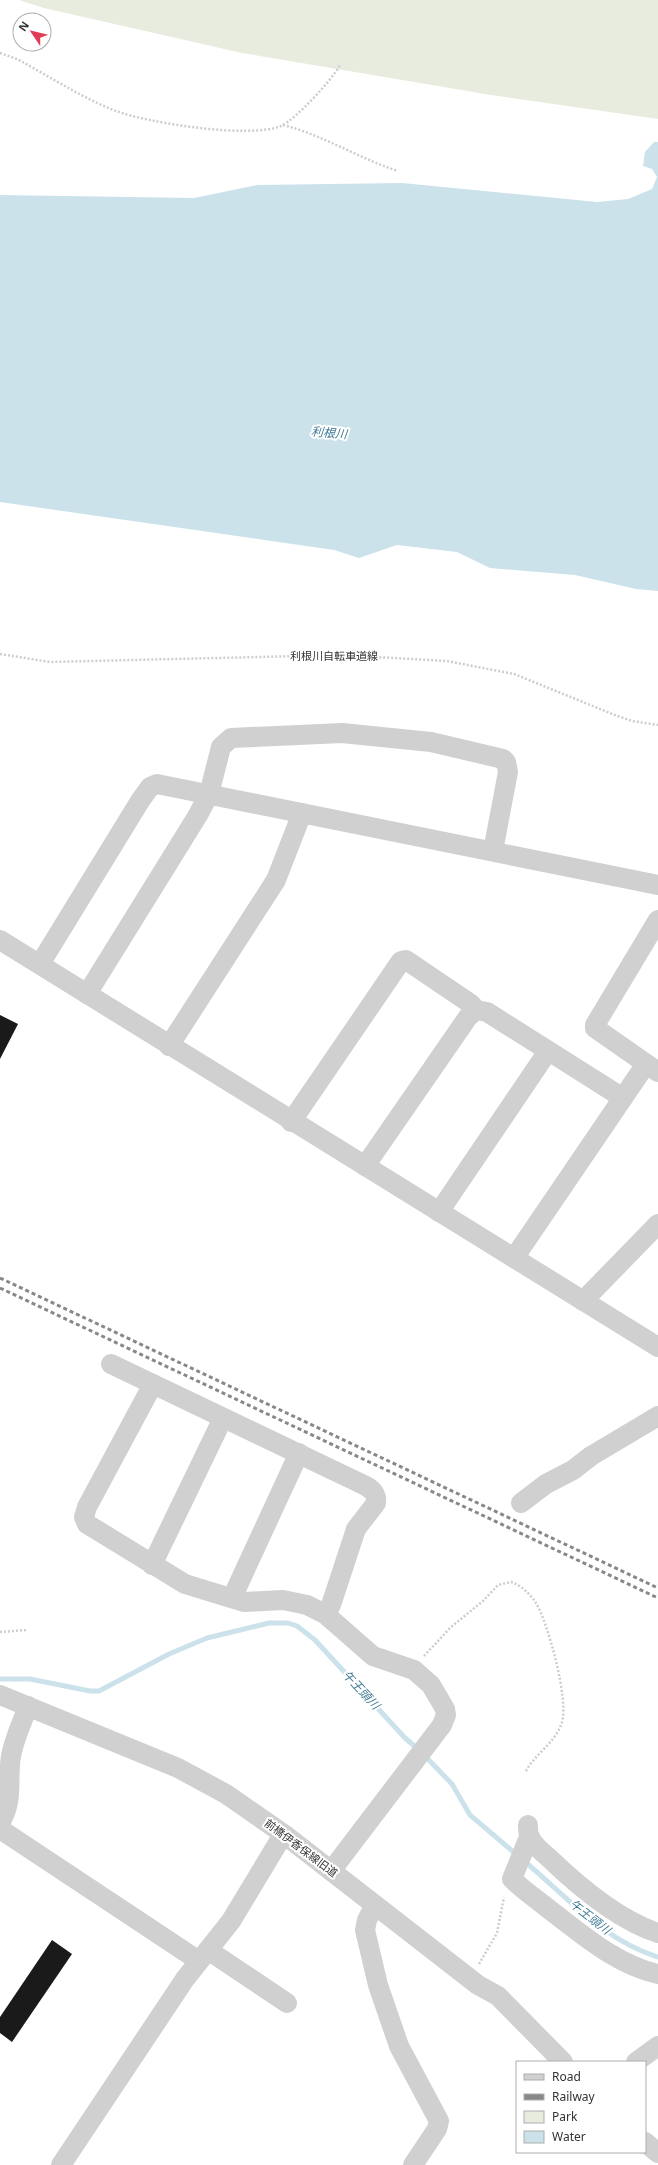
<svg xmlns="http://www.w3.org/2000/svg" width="658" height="2165" font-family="'Noto Sans','Noto Sans JP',sans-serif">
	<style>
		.green { fill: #e7ecdf }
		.water { fill: #cce2eb }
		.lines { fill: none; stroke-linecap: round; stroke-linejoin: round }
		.stream { stroke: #cce2eb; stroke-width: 5 }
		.building { fill: #1a1a1a }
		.path { stroke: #cdcdcd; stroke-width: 2.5; stroke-dasharray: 2 2; stroke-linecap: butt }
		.minor { stroke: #d0d0d0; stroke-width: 20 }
		.rail { stroke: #888; stroke-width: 3; stroke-dasharray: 4 3; stroke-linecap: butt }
		.labels { text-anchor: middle; stroke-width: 4; stroke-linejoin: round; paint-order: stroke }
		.street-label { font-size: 11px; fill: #333; stroke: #fff }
		.water-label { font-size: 12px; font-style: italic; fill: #417a94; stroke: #fff }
	</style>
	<rect width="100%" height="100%" fill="#fff"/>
	<polygon class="green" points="19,0 658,0 658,119 491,95 242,53 44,8"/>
	<polygon class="water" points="654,142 658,142 658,591 636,589 575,575 490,568 457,552 397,545 359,558 334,550 0,502 0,195 194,198 257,185 402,183 597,202 628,199 652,189 657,177 652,169 643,166 645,152"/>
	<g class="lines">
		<g class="stream">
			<polyline points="0,1679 30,1679 90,1691 99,1691 169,1654 207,1638 269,1623 288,1623 297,1626 315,1640 405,1738 418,1749"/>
			<polyline points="424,1755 452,1784 470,1815 517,1855"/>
			<path d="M523,1860C566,1896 603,1940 658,1957"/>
		</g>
	</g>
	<g class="building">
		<polygon points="0,1015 18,1024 0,1059"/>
		<polygon points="52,1940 72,1954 12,2042 0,2033 0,2017"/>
	</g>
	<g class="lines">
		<g class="path">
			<path d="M0,53L17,59C49,76 82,98 116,111C148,123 250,139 281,126C296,119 332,80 340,65"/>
			<path d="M283,125C323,135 358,158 398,171"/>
			<polyline points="0,654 50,662 341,655 447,661 514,674 615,715 632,721 658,725"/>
			<polyline points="0,1632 26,1630"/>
			<path d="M424,1656L451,1627L483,1601L498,1585L511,1582C521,1585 530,1594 536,1603C548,1623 569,1700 562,1722C556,1743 534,1754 525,1773"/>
			<polyline points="479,1964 497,1933 504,1897"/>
		</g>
		<g class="minor">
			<polyline points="658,920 595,1025 595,1028 658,1072"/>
			<polyline points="0,940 658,1347"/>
			<polyline points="40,964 140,801 150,787 157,784 658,885"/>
			<polyline points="87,994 198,815 209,794 221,747 231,738 342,733 431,742 503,759 506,762 508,772 493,851"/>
			<polyline points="169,1046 276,880 302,813"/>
			<polyline points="291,1122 401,961 406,960 471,1004 476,1010"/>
			<polyline points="365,1166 468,1017 476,1010 487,1012 623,1098"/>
			<polyline points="439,1212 548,1051"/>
			<polyline points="514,1258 646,1064"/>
			<polyline points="583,1301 658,1224"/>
			<path d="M111,1364L366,1486C373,1490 377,1495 376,1503L356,1529L331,1605L325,1614"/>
			<polyline points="153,1384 87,1507 84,1517 87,1524 185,1584 244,1602 283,1600 307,1605 325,1614 373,1656 414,1670 431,1685 445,1709 446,1715 442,1725 331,1871"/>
			<polyline points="521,1503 546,1484 573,1470 591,1456 658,1416"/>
			<polyline points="152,1565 223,1418"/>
			<polyline points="232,1598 299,1453"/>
			<polyline points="0,1695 178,1768 226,1794 285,1835 478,1985 498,1996 563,2062"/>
			<path d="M0,1823C14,1800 7,1781 11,1756C14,1739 22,1723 28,1706"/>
			<path d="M528,1825C528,1829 528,1834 530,1837C533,1845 542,1852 548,1857C578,1886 618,1920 658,1933"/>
			<polyline points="0,1829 199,1961"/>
			<path d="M529,1837L512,1879C524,1891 538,1900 550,1910C583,1935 617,1965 658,1974"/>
			<polyline points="375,1905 367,1920 365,1930 378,1985 399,2046 439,2121 437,2129 413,2165"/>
			<polyline points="208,1950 287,2003"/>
			<polyline points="636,2062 658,2046"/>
			<polyline points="645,2142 658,2153"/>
			<polyline points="61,2165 185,1979 231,1921 278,1843 285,1835"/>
		</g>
		<g class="rail">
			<polyline points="0,1278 658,1588"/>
			<polyline points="0,1288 658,1598"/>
		</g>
	</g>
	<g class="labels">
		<g class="street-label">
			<text x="334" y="660">利根川自転車道線</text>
			<text transform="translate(301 1848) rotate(37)" y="4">前橋伊香保線旧道</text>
		</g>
		<g class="water-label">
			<text transform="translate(329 433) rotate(5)" y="4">利根川</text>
			<text transform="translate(361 1690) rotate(47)" y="4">午王頭川</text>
			<text transform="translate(590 1917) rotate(38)" y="4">午王頭川</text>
		</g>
	</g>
	<rect x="516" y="2061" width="130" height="92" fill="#ffffff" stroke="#adadad"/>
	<rect x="524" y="2074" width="20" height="6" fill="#d0d0d0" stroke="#adadad"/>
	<text x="552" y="2081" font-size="12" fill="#333333">Road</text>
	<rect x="524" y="2094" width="20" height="6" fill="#888888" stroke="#adadad"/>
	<text x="552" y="2101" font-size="12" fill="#333333">Railway</text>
	<rect x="524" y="2111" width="20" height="12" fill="#e7ecdf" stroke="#adadad"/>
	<text x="552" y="2121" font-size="12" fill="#333333">Park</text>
	<rect x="524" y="2131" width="20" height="12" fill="#cce2eb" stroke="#adadad"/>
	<text x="552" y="2141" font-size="12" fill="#333333">Water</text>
	<g transform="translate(32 32) rotate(305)"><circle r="19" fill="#ffffff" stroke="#adadad"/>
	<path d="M0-3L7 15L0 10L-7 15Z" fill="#e23d56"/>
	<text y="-6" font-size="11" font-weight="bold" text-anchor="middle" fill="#333333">N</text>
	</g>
</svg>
